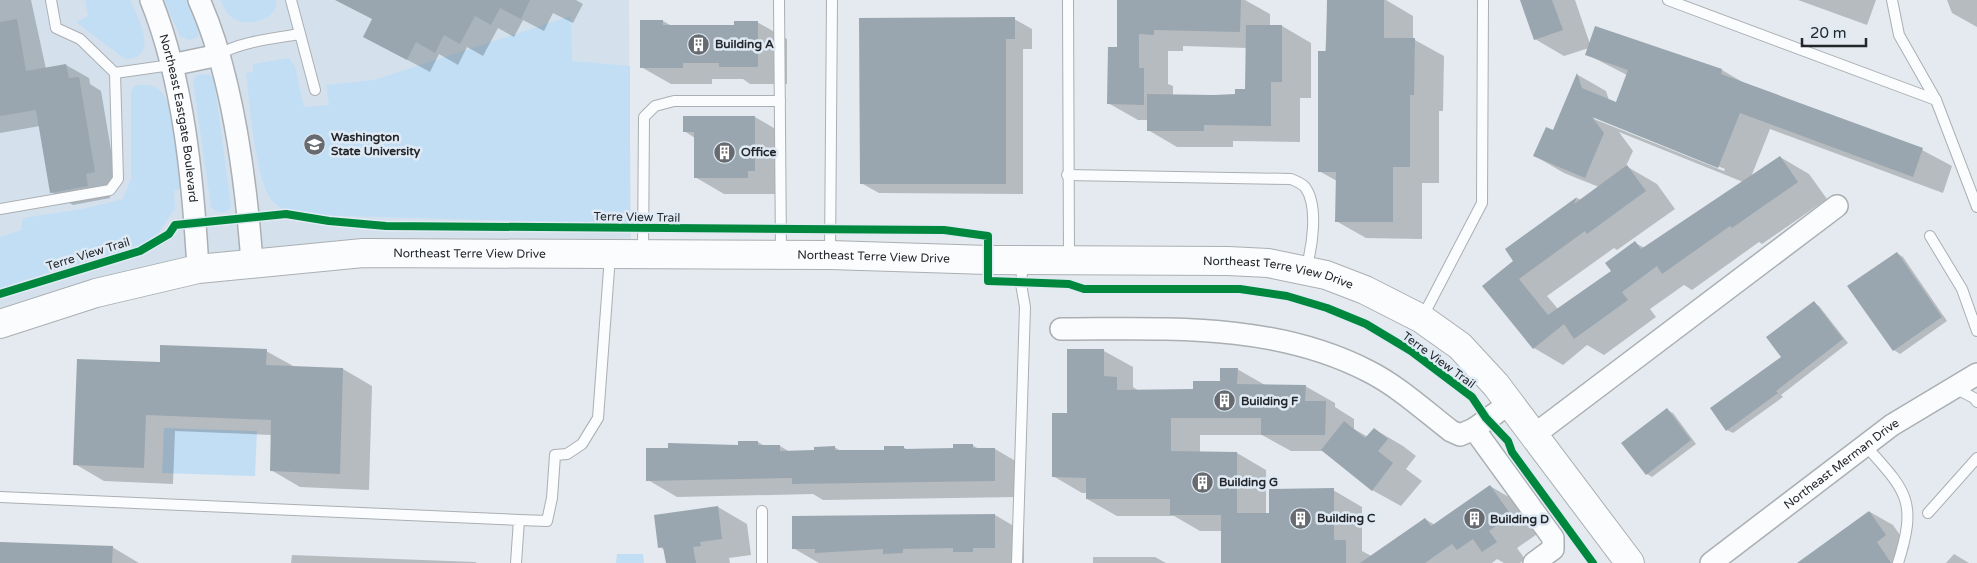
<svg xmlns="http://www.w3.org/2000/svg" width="1977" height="563" font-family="'Varela Round',sans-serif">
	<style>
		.built { fill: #d4e1ec }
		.green { fill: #c2def5 }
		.shadow { fill: #0003; fill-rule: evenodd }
		.building { fill: #9aa6af }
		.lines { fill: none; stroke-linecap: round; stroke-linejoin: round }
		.lane-casing { stroke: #aaafb3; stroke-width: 12 }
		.street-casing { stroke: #aaafb3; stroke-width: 24 }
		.secondary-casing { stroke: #aaafb3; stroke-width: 30 }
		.lane { stroke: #fbfcfd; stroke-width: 10 }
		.street { stroke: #fbfcfd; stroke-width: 21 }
		.secondary { stroke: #fbfcfd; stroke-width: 28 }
		.cycleway-casing { stroke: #dfeaf4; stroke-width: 11 }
		.cycleway { stroke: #00873e; stroke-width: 8 }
		.labels { text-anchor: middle; stroke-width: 5; stroke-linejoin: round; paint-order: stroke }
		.poi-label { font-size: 12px; font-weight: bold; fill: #23272b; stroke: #dfeaf4; text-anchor: start }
		.street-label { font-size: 12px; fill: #23272b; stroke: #dfeaf4 }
	</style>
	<rect width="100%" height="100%" fill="#e4eaef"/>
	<polygon class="built" points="0,0 629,0 631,255 297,258 0,324"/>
	<g class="green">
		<path d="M85,0H130C138,17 161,59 125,59L76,22L88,16Z"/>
		<polygon points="164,0 187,0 199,26 198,37 189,40 180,36"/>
		<path d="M220,0H276C279,20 248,27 234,19C226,14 224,7 220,0Z"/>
		<path d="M571,16L572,61L630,66V224L309,215C297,213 282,211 273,202C255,182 250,103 246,74L253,71V64L289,58L295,66L304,107L329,105L326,85L374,80Z"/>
		<path d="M209,74L214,79L231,206L229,210C223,214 216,213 211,207L193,81L197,75Z"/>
		<path d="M140,85C146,84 153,85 158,89C178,104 178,165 181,189L174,191L175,209C165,219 162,234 149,241C132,251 110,255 91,260C60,269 30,278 0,289V237L21,230L23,218L82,209L123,199L131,179V92L134,86Z"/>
		<polygon points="164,428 257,431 255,476 162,473"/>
		<polygon points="617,554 643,554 644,563 616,563"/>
	</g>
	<g class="shadow">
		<polygon points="0,0 31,0 46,69 66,65 89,78 90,84 101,91 117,185 108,186 110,198 73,205 51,192 40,126 0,133"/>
		<polygon points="358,0 576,0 583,4 573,23 553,13 544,31 523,20 514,37 498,28 483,56 467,47 458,65 439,54 430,72 365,37 373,20"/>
		<path d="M1119,0H1245L1270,14V26H1282L1311,43V98H1300V142L1233,141V147H1177L1148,130V120H1138L1108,103L1118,48ZM1183,46L1247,48L1246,90L1236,95L1214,96H1173V86L1168,84V51H1183Z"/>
		<polygon points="1328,0 1386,0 1413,16 1413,39 1444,56 1443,111 1439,111 1439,183 1422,183 1422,239 1366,238 1336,221 1337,181 1319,171"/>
		<path d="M1521,0H1575L1590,44L1596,27L1722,70L1751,87L1922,150L1952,166L1943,193L1770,129L1751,177L1780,157L1809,174L1827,199L1762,244L1759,242L1692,290L1684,285L1650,309L1656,317L1604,355L1587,345L1563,365L1534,348L1484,286L1515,261L1507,250L1577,198L1581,200L1599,187L1564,173L1535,156L1554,131L1578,75L1606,91L1609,100L1616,103L1627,75L1586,54L1589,48L1564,56L1535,39ZM1594,117L1725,169L1724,171L1594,119ZM1619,132L1743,182L1645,248L1635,243L1612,271L1558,309L1547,296L1614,248L1617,250L1675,209L1657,184L1626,166L1633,151Z"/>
		<polygon points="1798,0 1876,0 1867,25"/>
		<polygon points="1947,0 1977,0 1977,27 1952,13"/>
		<polygon points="1014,19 1032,29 1032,49 1023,49 1023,194 879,193 861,183"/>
		<polygon points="663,21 672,26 736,26 757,22 787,39 787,84 750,84 743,79 712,79 712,84 671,84 641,67"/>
		<polygon points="684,117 755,117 784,134 777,194 724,194 695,177 695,138 684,131"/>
		<polygon points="1897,253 1903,257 1947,321 1900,354 1894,350 1849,286"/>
		<polygon points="1814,303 1819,306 1848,343 1781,395 1783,397 1733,433 1727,430 1783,357"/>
		<polygon points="266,351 295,367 343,369 372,386 369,490 300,487 271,470 272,435 175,431 173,484 104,481 75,464 161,363"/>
		<polygon points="1104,351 1133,367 1133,387 1139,391 1194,390 1221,383 1237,369 1265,385 1305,386 1335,403 1335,407 1354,419 1354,429 1368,437 1374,429 1403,446 1416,456 1406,469 1422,481 1401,506 1372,490 1325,451 1291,451 1262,435 1200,435 1200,453 1237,453 1266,470 1266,515 1333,490 1362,507 1362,551 1375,558 1375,563 1222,563 1222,531 1200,531 1174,516 1117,516 1087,499 1087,493 1082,493 1053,476 1068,414"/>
		<polygon points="1667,410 1673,413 1696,444 1652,477 1647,474"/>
		<polygon points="758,442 765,446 780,446 790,452 816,452 834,447 841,451 885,451 903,447 908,450 954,450 972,445 979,449 995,449 1024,466 1024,497 823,500 813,494 677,497 648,480 739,447"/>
		<polygon points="1490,486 1519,503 1540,532 1517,548 1525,559 1520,563 1504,563 1497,559 1492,563 1380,563 1425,519 1435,525"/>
		<polygon points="718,507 747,524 751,555 729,558 730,563 667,563 665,550 659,547"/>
		<polygon points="1870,512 1893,525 1909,548 1899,555 1904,563 1799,563"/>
		<polygon points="995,515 1024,532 1024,563 819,563 793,548"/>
		<polygon points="0,543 112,547 139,563 0,563"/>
		<polygon points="1954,554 1969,563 1946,563"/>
		<polygon points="292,555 475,562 477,563 291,563"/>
		<polygon points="1093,557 1155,557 1166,563 1093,563"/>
	</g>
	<g class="building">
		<polygon points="335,0 530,0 521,19 500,8 491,25 475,16 460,44 444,35 435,53 416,42 407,60 363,37 372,19"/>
		<polygon points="1117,0 1241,0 1240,32 1154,30 1154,35 1139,34 1139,68 1144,68 1144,105 1107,104 1108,47 1117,47"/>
		<polygon points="1327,0 1384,0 1384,38 1415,38 1414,95 1410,95 1410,167 1393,167 1393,222 1335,222 1336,172 1318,172 1318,51 1326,51"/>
		<polygon points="1520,0 1552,0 1563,30 1534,40"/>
		<polygon points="1015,17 1015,39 1006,39 1006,184 860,184 859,18"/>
		<polygon points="17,19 26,71 66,64 69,78 79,77 95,172 86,174 88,186 50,193 36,110 0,116 0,22"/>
		<polygon points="640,20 663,20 663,25 734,25 734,21 758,21 758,67 719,67 719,63 683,63 683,68 640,68"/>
		<polygon points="1246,25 1282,25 1282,82 1271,82 1271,126 1204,125 1204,131 1147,131 1147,94 1214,95 1235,94 1235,89 1245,89"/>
		<polygon points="1595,26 1722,69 1721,74 1923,148 1913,177 1740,113 1718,168 1592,117 1604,133 1585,178 1533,156 1546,127 1553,130 1577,73 1582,88 1616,102 1628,70 1585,55"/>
		<polygon points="683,116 755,116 755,171 748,171 748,178 694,178 694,132 683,132"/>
		<polygon points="1780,156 1798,182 1732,228 1730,226 1662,274 1657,266 1622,292 1628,300 1574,339 1564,324 1533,349 1482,286 1513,261 1505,249 1577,197 1574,204 1627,165 1646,191 1587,234 1585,231 1519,279 1548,315 1611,271 1605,263 1635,241 1641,249"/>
		<polygon points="1897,252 1942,317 1893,351 1847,286"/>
		<polygon points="1814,301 1843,339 1776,391 1778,393 1726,431 1710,408 1781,357 1766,337"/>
		<polygon points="160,345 267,349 266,365 343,368 340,474 270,471 271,420 146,415 144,468 73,465 77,359 160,362"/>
		<polygon points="1067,349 1104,349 1104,376 1117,377 1117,390 1193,389 1193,381 1220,381 1220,368 1238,368 1237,384 1306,385 1305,401 1326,401 1325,435 1261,435 1261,418 1171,418 1171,451 1237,452 1237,513 1269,513 1269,489 1334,488 1334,540 1346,540 1346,563 1221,563 1221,515 1170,515 1170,499 1086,499 1086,478 1052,477 1052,413 1067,413"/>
		<polygon points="1667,408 1691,440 1646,475 1621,443"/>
		<polygon points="1344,421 1365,438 1374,428 1388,439 1378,451 1393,463 1372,491 1321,450"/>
		<polygon points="738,441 758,441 758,445 780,445 780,451 814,450 814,447 835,446 835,450 884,450 884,446 904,446 904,449 953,448 953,444 973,444 973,448 995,448 995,481 792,484 792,478 646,481 646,448 668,448 668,443 738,445"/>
		<polygon points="1490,485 1511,515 1489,531 1497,542 1482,552 1473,539 1457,550 1452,544 1425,563 1360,563 1425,518 1431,526"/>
		<polygon points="718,506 722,539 700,542 701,546 693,547 696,563 666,563 663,547 658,548 654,515"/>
		<polygon points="1869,511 1886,535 1877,542 1891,563 1797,563"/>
		<polygon points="995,514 995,548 973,548 973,552 953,552 953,548 903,549 903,553 883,554 883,549 815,553 815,549 792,549 792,516"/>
		<polygon points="0,542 113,546 112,563 0,563"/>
	</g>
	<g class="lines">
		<defs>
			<g id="lane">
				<polyline points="51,0 56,28 80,39 115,73"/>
				<polyline points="291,0 315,90"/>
				<polyline points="779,0 781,254"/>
				<polyline points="1068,0 1069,259"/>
				<polyline points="1668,0 1936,100"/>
				<polyline points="1892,0 1899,35 1936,100 1977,207"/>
				<path d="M219,55C238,42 276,38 300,34"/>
				<path d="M1067,175L1291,179C1296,181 1302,184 1305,187C1319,206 1312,248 1306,269"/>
				<polyline points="0,209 110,190 118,179 115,73 171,65"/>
				<polyline points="1930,236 1962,289 1977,331"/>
				<polyline points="643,254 644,117 655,106 674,101 780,101"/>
				<polyline points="830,254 832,0"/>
				<polyline points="1422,318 1482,203 1483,0"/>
				<polyline points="1953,387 1974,398 1977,402"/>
				<path d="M1865,445C1906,491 1918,500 1898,563"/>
				<polyline points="0,497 519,520 516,563"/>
				<polyline points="762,511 762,563"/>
				<polyline points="1928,513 1977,458"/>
				<polyline points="519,520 547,521 552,498 555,455 567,454 582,444 598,418 610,256"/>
				<polyline points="1017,563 1025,307 1021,284 1023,261"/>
			</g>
			<g id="street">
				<path id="s1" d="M151,0C184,82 193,181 198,269"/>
				<path d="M199,0C232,73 246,182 252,262"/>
				<polyline points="171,65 219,55"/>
				<path d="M1061,329C1165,329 1273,322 1368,371C1398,386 1424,410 1451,431L1460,435L1474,429L1553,538V549L1534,563"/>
				<polyline points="1474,429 1510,403"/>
				<polyline points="1534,435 1837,206"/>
				<path id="s2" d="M1711,563L1892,425L1977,374"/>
			</g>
			<g id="secondary">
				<path id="s3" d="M0,324L96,293L198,269L363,253L830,255L988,260L1228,261L1268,263L1326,275L1365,290L1422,319L1460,346L1496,385L1630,563"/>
			</g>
		</defs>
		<use href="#lane" class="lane-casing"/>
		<use href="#street" class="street-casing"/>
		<use href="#secondary" class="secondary-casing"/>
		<use href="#lane" class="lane"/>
		<use href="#street" class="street"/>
		<use href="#secondary" class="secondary"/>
		<defs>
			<polyline id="cycleway" points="0,294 140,251 169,234 175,225 286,214 329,221 386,226 944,230 988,236 988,281 1069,284 1084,289 1240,289 1287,296 1327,308 1366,324 1411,351 1472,397 1486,418 1508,441 1512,452 1593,563"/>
		</defs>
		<use href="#cycleway" class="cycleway-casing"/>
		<use href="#cycleway" class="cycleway"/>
	</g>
	<defs>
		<symbol id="building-disc" viewBox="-11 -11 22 22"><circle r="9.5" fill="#676b70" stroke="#dfeaf4"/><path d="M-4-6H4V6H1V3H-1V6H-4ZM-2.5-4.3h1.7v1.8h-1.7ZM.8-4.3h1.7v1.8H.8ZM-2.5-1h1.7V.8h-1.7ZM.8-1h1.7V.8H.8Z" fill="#fff"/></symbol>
		<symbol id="university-disc" viewBox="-11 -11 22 22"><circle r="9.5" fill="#676b70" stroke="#dfeaf4"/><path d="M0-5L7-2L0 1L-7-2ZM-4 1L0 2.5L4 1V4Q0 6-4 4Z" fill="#fff"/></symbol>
	</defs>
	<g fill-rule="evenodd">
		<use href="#building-disc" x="686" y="32" width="25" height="25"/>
		<use href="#university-disc" x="302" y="132" width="25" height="25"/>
		<use href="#building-disc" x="712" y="140" width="25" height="25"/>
		<use href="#building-disc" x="1212" y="388" width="25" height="25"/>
		<use href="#building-disc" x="1190" y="470" width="25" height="25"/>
		<use href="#building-disc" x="1288" y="506" width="25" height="25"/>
		<use href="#building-disc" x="1462" y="506" width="25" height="25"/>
	</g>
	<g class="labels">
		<g class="poi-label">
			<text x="715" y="48">Building A</text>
			<text x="331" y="141">Washington<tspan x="331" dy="14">State University</tspan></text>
			<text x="741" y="156">Office</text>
			<text x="1241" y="405">Building F</text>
			<text x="1219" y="486">Building G</text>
			<text x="1317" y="522">Building C</text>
			<text x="1490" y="523">Building D</text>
		</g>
		<g class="street-label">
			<text dy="4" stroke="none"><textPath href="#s1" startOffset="122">Northeast Eastgate Boulevard</textPath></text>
			<text transform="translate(637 217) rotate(1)" y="4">Terre View Trail</text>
			<text dy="4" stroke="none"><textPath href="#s3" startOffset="478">Northeast Terre View Drive</textPath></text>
			<text transform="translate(88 254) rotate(-17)" y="4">Terre View Trail</text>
			<text dy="4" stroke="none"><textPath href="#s3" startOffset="882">Northeast Terre View Drive</textPath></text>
			<text dy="4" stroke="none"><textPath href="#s3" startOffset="1288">Northeast Terre View Drive</textPath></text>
			<text transform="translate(1439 360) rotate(36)" y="4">Terre View Trail</text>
			<text dy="4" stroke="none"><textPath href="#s2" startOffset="164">Northeast Merman Drive</textPath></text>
		</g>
	</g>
	<path d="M1802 38v8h64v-8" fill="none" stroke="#23272b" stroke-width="2.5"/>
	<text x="1810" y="38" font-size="15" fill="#23272b" stroke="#dfeaf4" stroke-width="4" paint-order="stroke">20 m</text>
</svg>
